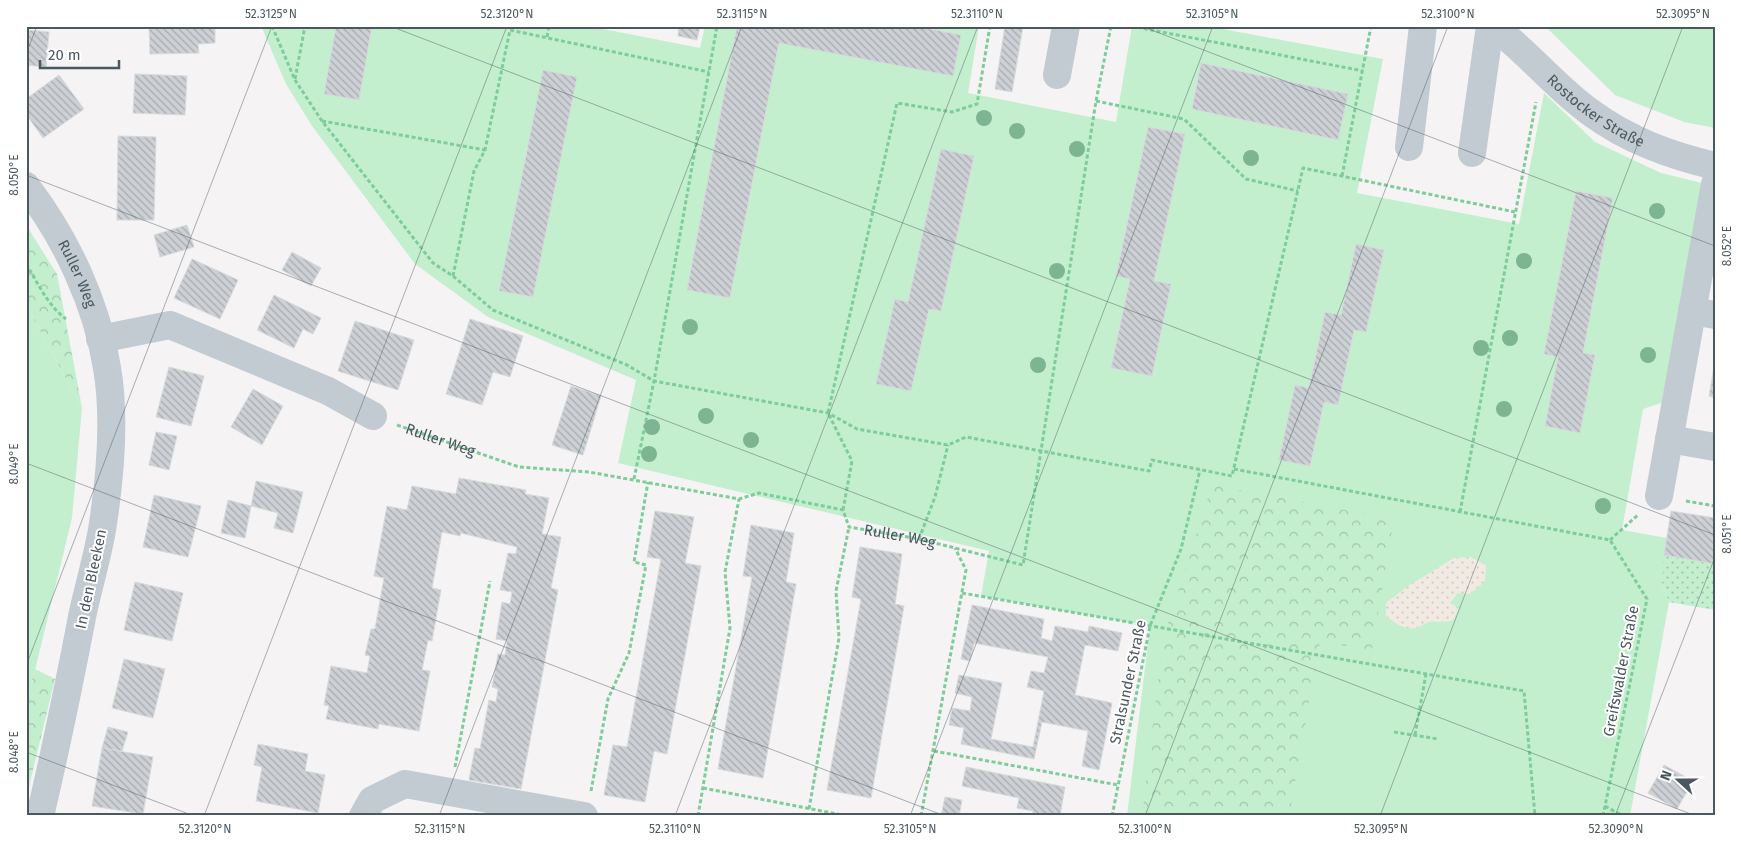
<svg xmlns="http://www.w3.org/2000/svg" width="1741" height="842" font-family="'Fira Sans',sans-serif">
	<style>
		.green { fill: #c4efcf }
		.forest { fill: url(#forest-crowns) }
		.sand { fill: url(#sand-dots) }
		.garden { fill: url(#garden-dots) }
		.building { fill: url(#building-back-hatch); stroke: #d7dadd }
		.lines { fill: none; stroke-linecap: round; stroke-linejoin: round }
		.path { stroke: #7dcd9a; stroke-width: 3; stroke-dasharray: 4 2.5; stroke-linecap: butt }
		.minor { stroke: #c1cbd1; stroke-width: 28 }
		.tree { fill: #7db491 }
		.ticks { fill: none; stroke: #4a5860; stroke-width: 1; stroke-opacity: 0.45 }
		.labels { text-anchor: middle; stroke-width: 4; stroke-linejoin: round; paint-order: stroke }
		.street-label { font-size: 15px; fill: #4a5860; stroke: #fff }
		.neatline { fill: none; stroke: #4a5860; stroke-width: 2 }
		.ticks-label { font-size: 12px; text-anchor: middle; fill: #4a5860 }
	</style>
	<defs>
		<pattern id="forest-crowns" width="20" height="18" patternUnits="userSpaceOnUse" patternTransform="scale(1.25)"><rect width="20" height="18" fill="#c4efcf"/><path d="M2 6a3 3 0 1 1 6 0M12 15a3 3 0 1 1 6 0" fill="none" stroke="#a1c4ab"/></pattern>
		<pattern id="sand-dots" width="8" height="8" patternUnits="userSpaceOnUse" patternTransform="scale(1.25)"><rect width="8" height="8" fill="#f1eae2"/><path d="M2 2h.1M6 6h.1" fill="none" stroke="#d0cbc4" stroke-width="1.8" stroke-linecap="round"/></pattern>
		<pattern id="garden-dots" width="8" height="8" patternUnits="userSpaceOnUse" patternTransform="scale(1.25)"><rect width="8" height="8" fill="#c4efcf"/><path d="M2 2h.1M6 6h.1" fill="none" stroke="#a1c4ab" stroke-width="1.8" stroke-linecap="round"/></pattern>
		<pattern id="building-back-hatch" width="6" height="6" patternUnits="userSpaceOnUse" patternTransform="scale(1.25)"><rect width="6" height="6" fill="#cdd0d4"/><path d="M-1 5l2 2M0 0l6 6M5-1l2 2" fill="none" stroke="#a8acaf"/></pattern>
	</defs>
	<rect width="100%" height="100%" fill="#f5f3f3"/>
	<g class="green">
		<polygon points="261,26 588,26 700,48 705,26 979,26 968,93 1116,122 1132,26 1207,26 1383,59 1357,193 1519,224 1544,93 1595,142 1661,173 1706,184 1667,401 1643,409 1622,530 1667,538 1662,585 1669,602 1630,816 1127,816 1150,626 981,596 989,551 618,463 636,380 488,317 415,264 312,126 286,84"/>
		<polygon points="1545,26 1715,27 1715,128 1684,122 1615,95"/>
		<polygon points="26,305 82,408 72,518 26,707"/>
	</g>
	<g class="forest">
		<polygon points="26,225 57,274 82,408 26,305"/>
		<polygon points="1212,485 1394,519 1372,650 1320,642 1289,816 1142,816 1163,639"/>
		<polygon points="35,669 55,679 26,799 26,707"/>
	</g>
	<path class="sand" d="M1471,557L1486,565L1485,581L1470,594L1458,593L1450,603L1459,608L1453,620C1444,623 1438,621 1429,622C1425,623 1422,626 1419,627C1406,631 1396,624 1386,616V603L1408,586L1454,558Z"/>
	<polygon class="garden" points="1664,555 1715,564 1715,610 1669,602 1662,585"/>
	<g class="building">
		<polygon points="149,26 215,26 215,43 198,44 199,53 150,54"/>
		<polygon points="336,26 372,26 359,100 324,94"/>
		<polygon points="679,26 700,26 697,40 678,36"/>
		<polygon points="737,26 915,26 961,35 953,76 779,43 730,298 687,290"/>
		<polygon points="1005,26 1023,26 1012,92 995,89"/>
		<polygon points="26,30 49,32 46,67 26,65"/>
		<polygon points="1201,63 1348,94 1338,140 1192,109"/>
		<polygon points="543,70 577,77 533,297 499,291"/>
		<polygon points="135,74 187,76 185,115 133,113"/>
		<polygon points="59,75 84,109 43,138 26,114 26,99"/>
		<polygon points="1148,127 1185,134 1154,281 1171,284 1152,376 1111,368 1130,279 1116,276"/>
		<polygon points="118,136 156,137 154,220 117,220"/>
		<polygon points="941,149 974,156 941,311 929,309 911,391 876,384 895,299 908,302"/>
		<polygon points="1576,191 1613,198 1583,353 1595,355 1580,433 1545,426 1558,357 1544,354"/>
		<polygon points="187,225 194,247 160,257 154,235"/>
		<polygon points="1356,244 1384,250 1366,332 1354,330 1338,405 1324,402 1310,466 1279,460 1295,385 1309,388 1325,312 1341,315"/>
		<polygon points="292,252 321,268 311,286 282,270"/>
		<polygon points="192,259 238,280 220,319 174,298"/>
		<polygon points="274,295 321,318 313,334 303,329 294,348 257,330"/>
		<polygon points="470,319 523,336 510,377 493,372 482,405 446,394"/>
		<polygon points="355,321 414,340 398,390 338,371"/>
		<polygon points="169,367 204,376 191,426 156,417"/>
		<polygon points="1714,367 1715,367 1715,398 1709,396"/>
		<polygon points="571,386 601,396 583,455 552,445"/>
		<polygon points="253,389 283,406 262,445 231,427"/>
		<polygon points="156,432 177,436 169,470 149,465"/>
		<polygon points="459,478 526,490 525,494 549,498 542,534 561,537 551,588 558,590 521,789 469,780 475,748 480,749 489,700 496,702 498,689 492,687 498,654 505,655 507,641 496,639 502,602 510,604 512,592 500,590 508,553 516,554 517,547 461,533 460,536 442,532 432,588 441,590 432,641 428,640 422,670 430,671 419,731 379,724 378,729 326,719 329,706 324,705 331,666 367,673 370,656 365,655 371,629 375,629 384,578 374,576 387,506 407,510 412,486 456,494"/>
		<polygon points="256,481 303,492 293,533 274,528 278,513 251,506"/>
		<polygon points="154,495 201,506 188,557 143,547"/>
		<polygon points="228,500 251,506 245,538 221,533"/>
		<polygon points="655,511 694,517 685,563 701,566 667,754 654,751 645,802 604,795 613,745 627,747 661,559 647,557"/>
		<polygon points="1671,511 1715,518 1715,564 1664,555"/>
		<polygon points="751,525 794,533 786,582 796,584 763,778 718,769 752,577 743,576"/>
		<polygon points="860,547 902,554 895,604 904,606 871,798 827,790 861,599 852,597"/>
		<polygon points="135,582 183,593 172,641 124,630"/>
		<polygon points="972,605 1044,619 1041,638 1052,641 1055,626 1088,632 1089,626 1122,633 1118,651 1085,645 1075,695 1112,703 1099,770 1082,766 1088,731 1042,722 1034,759 961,744 964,728 949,725 952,708 970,711 972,697 955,693 959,675 1002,683 991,739 1033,747 1044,691 1027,687 1031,671 1044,673 1048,657 974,643 970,661 961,659"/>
		<polygon points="124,659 165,669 153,718 112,708"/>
		<polygon points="108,727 128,732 122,751 102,748"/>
		<polygon points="258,744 308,754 305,771 325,775 318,813 256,801 262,767 254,765"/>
		<polygon points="102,748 153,757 143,814 92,806"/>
		<polygon points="1664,765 1693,781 1677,809 1648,793"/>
		<polygon points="966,767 1065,787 1060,816 1032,816 1033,811 1017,808 1019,798 962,786"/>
		<polygon points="945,797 962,800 959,816 941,816"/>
	</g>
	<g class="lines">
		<g class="path">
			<polyline points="272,26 295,80 322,121 433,263 453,276 493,310 627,365 654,381 828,413 857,429 948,445 966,437 1149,471 1152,460 1232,476 1303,168 1515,212"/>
			<polyline points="1131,26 1363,71"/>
			<polyline points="547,37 549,26"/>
			<polyline points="295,79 305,26"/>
			<polyline points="1096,101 1184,119 1246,179 1298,191"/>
			<polyline points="322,121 485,150"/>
			<polyline points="1342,176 1371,26"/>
			<path d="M26,264C38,283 48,306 66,319"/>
			<polyline points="453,276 474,171 485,150 510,30 709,72"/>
			<path id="s1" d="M397,425L519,467L589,472L739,499L759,493L843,510L849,527L919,539L1023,565L1096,101L1111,26"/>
			<polyline points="1234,469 1610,540"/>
			<polyline points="634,479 654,381 717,26"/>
			<polyline points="1686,501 1715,506"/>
			<polyline points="843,510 852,461 828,413 897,103 952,112 977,104 990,26"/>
			<polyline points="1460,512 1536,102"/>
			<polyline points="919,539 935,497 948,445"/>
			<polyline points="1610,540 1639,514"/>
			<polyline points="962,593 1524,691 1535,816"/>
			<polyline points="1394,732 1438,739"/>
			<polyline points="1415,735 1426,674"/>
			<polyline points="934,751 1118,785"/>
			<polyline points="455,767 490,581"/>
			<polyline points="703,788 848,816"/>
			<polyline points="591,791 608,699 629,653 646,565 634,562 648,482"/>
			<polyline points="1605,806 1623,816"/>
			<polyline points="809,809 839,638 836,591 849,527"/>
			<polyline points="698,816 730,628 725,572 739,499"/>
			<polyline points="921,816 966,570 955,548"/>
			<polyline points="1112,816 1150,626 1181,549 1200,470"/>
			<polyline points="1603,816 1647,599 1610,540"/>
		</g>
		<g class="minor">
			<path id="s2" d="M1493,26C1528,52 1555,87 1590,112C1628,140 1669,155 1715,166"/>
			<polyline points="1057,75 1066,26"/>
			<polyline points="1409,147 1423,26"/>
			<polyline points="1472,153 1490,26"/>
			<path id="s3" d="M26,186C66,238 97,304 107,368C116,420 110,479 102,530C97,558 89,585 83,612C70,680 56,748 40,816"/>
			<polyline points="1692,311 1715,315"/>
			<polyline points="100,339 170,325 328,391 373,416"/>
			<polyline points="1669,439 1715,447"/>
			<polyline points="1659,496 1715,184"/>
			<polyline points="363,816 372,800 405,784 584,816"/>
		</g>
	</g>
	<g class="tree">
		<circle cx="984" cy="118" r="8"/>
		<circle cx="1017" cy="131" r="8"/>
		<circle cx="1077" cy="149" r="8"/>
		<circle cx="1251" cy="158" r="8"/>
		<circle cx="1657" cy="211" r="8"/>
		<circle cx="1524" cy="261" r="8"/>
		<circle cx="1057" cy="271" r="8"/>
		<circle cx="690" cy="327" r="8"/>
		<circle cx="1510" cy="338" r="8"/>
		<circle cx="1481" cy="348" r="8"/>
		<circle cx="1648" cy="355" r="8"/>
		<circle cx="1038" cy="365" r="8"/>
		<circle cx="1504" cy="409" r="8"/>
		<circle cx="706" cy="416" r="8"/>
		<circle cx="652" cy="427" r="8"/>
		<circle cx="751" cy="440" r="8"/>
		<circle cx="649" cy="454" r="8"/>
		<circle cx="1603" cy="506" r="8"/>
	</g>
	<path class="ticks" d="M390,26L1715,535M1141,26L1715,246M26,54L37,26M26,175L1696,816M26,463L945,816M26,666L272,26M26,752L194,816M204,816L507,26M439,816L742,26M675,816L978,26M910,816L1213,26M1145,816L1448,26M1380,816L1683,26M1615,816L1715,557"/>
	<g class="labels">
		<g class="street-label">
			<text dy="5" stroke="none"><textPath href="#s2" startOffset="134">Rostocker Straße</textPath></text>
			<text dy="5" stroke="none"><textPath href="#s3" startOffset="102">Ruller Weg</textPath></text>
			<text dy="5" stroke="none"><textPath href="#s1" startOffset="46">Ruller Weg</textPath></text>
			<text dy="5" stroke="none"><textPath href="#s1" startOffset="528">Ruller Weg</textPath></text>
			<text transform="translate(91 579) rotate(-78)" y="5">In den Bleeken</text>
			<text transform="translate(1621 671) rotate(-79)" y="5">Greifswalder Straße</text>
			<text transform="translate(1128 682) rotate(-78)" y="5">Stralsunder Straße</text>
		</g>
	</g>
	<rect width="1741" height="842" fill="none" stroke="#ffffff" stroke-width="55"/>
	<g transform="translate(1678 780) rotate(291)" stroke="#ffffff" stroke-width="4" paint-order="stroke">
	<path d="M0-4L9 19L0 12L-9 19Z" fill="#4a5860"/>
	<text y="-8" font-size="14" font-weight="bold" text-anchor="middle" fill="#4a5860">N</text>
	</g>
	<path d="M40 60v8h79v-8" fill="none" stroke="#4a5860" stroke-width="2.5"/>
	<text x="48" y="60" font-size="15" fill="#4a5860" stroke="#ffffff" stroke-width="4" paint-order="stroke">20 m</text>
	<rect x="28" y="28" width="1686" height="786" class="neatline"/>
	<g class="ticks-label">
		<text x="271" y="18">52.3125°N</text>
		<text x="507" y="18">52.3120°N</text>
		<text x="742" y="18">52.3115°N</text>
		<text x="977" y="18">52.3110°N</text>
		<text x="1212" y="18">52.3105°N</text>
		<text x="1448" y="18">52.3100°N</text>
		<text x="1683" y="18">52.3095°N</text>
		<text transform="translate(14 175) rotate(-90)" y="4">8.050°E</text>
		<text transform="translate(1727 246) rotate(-90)" y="4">8.052°E</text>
		<text transform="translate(14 464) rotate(-90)" y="4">8.049°E</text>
		<text transform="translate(1727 534) rotate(-90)" y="4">8.051°E</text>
		<text transform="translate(14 752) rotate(-90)" y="4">8.048°E</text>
		<text x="205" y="833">52.3120°N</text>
		<text x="440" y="833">52.3115°N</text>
		<text x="675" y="833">52.3110°N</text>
		<text x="910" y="833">52.3105°N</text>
		<text x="1145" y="833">52.3100°N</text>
		<text x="1381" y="833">52.3095°N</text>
		<text x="1616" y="833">52.3090°N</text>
	</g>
</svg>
